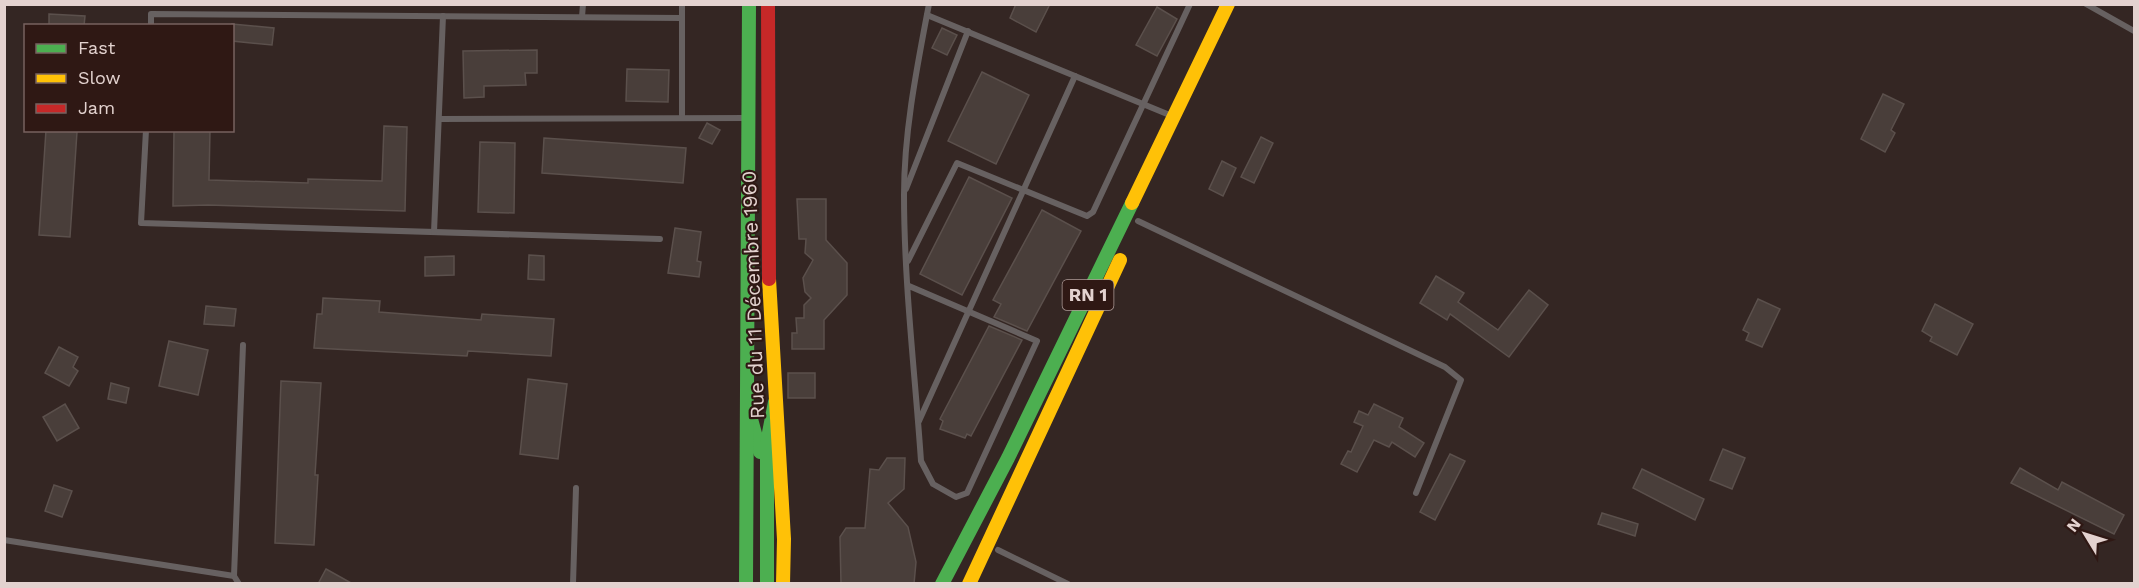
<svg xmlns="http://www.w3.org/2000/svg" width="2139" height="588" font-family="'Work Sans',sans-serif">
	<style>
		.building { fill: #493e3a; stroke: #5b504c; stroke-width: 1.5 }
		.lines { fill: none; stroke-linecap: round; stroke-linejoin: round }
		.lane { stroke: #676161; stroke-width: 6 }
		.fast { stroke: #4caf50; stroke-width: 14 }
		.slow { stroke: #ffc107; stroke-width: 14 }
		.jam { stroke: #c62828; stroke-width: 14 }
		.labels { text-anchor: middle; stroke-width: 4.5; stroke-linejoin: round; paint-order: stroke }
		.shield { fill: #2f1814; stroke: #ad9a97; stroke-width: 1.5 }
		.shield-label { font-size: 18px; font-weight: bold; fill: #e3d2cf }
		.street-label { font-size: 20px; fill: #e3d2cf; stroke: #2f1814 }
	</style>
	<rect width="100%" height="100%" fill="#342623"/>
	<g class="building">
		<polygon points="1016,4 1050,4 1036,32 1010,18"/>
		<polygon points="1157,7 1177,19 1157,56 1136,45"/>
		<polygon points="49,14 85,16 84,26 49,26"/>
		<polygon points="232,24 274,28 272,45 232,41"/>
		<polygon points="942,28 957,35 947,55 932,48"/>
		<polygon points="537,50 537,73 525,73 526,85 484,86 484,97 464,98 463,51"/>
		<polygon points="627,69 669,70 668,102 626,101"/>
		<polygon points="982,72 1029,95 996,164 948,141"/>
		<polygon points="1883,94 1904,104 1891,130 1895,133 1885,152 1861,139"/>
		<polygon points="707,123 720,130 712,144 699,138"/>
		<polygon points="384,126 407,127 405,211 208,205 173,206 174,130 210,130 209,180 308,183 308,179 382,181"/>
		<polygon points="46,130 77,132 70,237 39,235"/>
		<polygon points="1261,137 1273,143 1254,183 1241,177"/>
		<polygon points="544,138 686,148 683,183 542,173"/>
		<polygon points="480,142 515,143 514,213 478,212"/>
		<polygon points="1222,161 1236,168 1223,196 1209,189"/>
		<polygon points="969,177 1012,198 962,295 920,274"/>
		<polygon points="797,199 826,199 826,240 847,263 847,295 824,320 824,349 792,349 792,333 797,333 796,318 804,318 804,305 811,298 805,292 803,278 813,260 805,253 806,239 799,239"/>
		<polygon points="1042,210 1081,231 1027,331 994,317 1001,304 993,300"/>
		<polygon points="675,228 701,232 697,261 701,262 699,277 668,273"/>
		<polygon points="529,255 544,256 544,280 528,279"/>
		<polygon points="454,256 454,275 425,276 425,257"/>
		<polygon points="1436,276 1464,293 1458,302 1498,330 1529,290 1548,305 1509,357 1450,314 1447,320 1420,303"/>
		<polygon points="323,298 380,301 379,312 481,320 482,314 554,319 551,356 468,351 467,356 314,348 317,314 322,314"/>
		<polygon points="1758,299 1780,309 1762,347 1746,340 1749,333 1743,330"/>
		<polygon points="1935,304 1973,324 1957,355 1930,341 1932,337 1922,331"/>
		<polygon points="206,306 236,309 234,326 204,324"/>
		<polygon points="989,326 1022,340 971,436 967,434 965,438 940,429 943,421 940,419"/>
		<polygon points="169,341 208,350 198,395 159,386"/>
		<polygon points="59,347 78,357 73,367 78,371 69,386 45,373"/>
		<rect x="788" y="373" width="27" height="25"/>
		<polygon points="528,379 567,384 558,459 520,454"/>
		<polygon points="281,381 321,383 315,475 318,475 314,545 275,543"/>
		<polygon points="111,383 129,388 126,403 108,399"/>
		<polygon points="65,404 79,428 57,441 43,417"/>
		<polygon points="1374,404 1403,418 1399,427 1424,443 1415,457 1392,442 1389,447 1374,440 1357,472 1341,464 1348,451 1351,452 1363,426 1354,422 1359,411 1368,415"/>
		<polygon points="1723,449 1745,458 1732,489 1710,480"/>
		<polygon points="1450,454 1465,461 1435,520 1420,512"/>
		<polygon points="887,458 905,458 904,489 888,503 908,527 916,562 914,584 841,584 840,537 846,528 865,528 870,469 879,470"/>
		<polygon points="2020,468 2058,490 2062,482 2124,515 2114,534 2011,483"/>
		<polygon points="1642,469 1704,499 1695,520 1633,488"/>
		<polygon points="54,485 72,491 62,517 45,511"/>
		<polygon points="1602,513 1638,524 1635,536 1598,524"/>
		<polygon points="326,569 353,584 318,584"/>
	</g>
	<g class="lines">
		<g class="lane">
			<polyline points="2086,4 2134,31"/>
			<polyline points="927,15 1172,116"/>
			<polyline points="582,17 583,4"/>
			<polyline points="151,26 151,14 682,18"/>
			<polyline points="682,117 682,4"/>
			<polyline points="439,119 748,118"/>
			<polyline points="146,130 141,223 660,239"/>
			<polyline points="906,189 968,31"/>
			<polyline points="1138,221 1445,367 1461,380 1416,493"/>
			<polyline points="434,232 443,16"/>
			<polyline points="908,261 957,163 1087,216 1093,212 1190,4"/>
			<path d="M909,286L1037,341L967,493L956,497L933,484L921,461C915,373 904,283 904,195C904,131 917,67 929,4"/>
			<polyline points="919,421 1075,76"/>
			<polyline points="4,540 234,576"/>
			<polyline points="998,550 1068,584"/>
			<polyline points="239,584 234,576 243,345"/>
			<polyline points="573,584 576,488"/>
		</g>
		<g class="fast">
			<polyline points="748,408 760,452"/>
			<polyline points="746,584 749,4"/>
			<polyline points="767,584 767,443 775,402"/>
			<polyline points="942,584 1008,458 1132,203"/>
		</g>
		<g class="slow">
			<polyline points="1132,203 1228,4"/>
			<polyline points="769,279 784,539 783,584"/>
			<polyline points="969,584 1120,260"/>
		</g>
		<polyline class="jam" points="768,4 769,279"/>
	</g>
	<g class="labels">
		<rect class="shield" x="1062.5" y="280" width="51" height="30" rx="4.5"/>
		<g class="shield-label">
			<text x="1088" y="301">RN 1</text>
		</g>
		<g class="street-label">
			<text transform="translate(753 295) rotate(-92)" y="7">Rue du 11 Décembre 1960</text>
		</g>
	</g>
	<rect width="2139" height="588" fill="none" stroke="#e3d2cf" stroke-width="12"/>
	<rect x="24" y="24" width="210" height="108" fill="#2f1814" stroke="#77625f" stroke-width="1.5"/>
	<rect x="36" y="44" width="30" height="9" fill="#4caf50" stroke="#77625f" stroke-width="1.5"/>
	<text x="78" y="54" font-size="18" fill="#e3d2cf">Fast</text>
	<rect x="36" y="74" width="30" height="9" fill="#ffc107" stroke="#77625f" stroke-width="1.5"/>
	<text x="78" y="84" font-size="18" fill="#e3d2cf">Slow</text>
	<rect x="36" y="104" width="30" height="9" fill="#c62828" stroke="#77625f" stroke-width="1.5"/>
	<text x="78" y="114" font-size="18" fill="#e3d2cf">Jam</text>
	<g transform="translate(2085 534) rotate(308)" stroke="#2f1814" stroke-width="4.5" paint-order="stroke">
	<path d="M0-4.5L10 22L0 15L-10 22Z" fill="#e3d2cf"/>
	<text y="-9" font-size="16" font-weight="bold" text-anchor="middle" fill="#e3d2cf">N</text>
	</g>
</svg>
